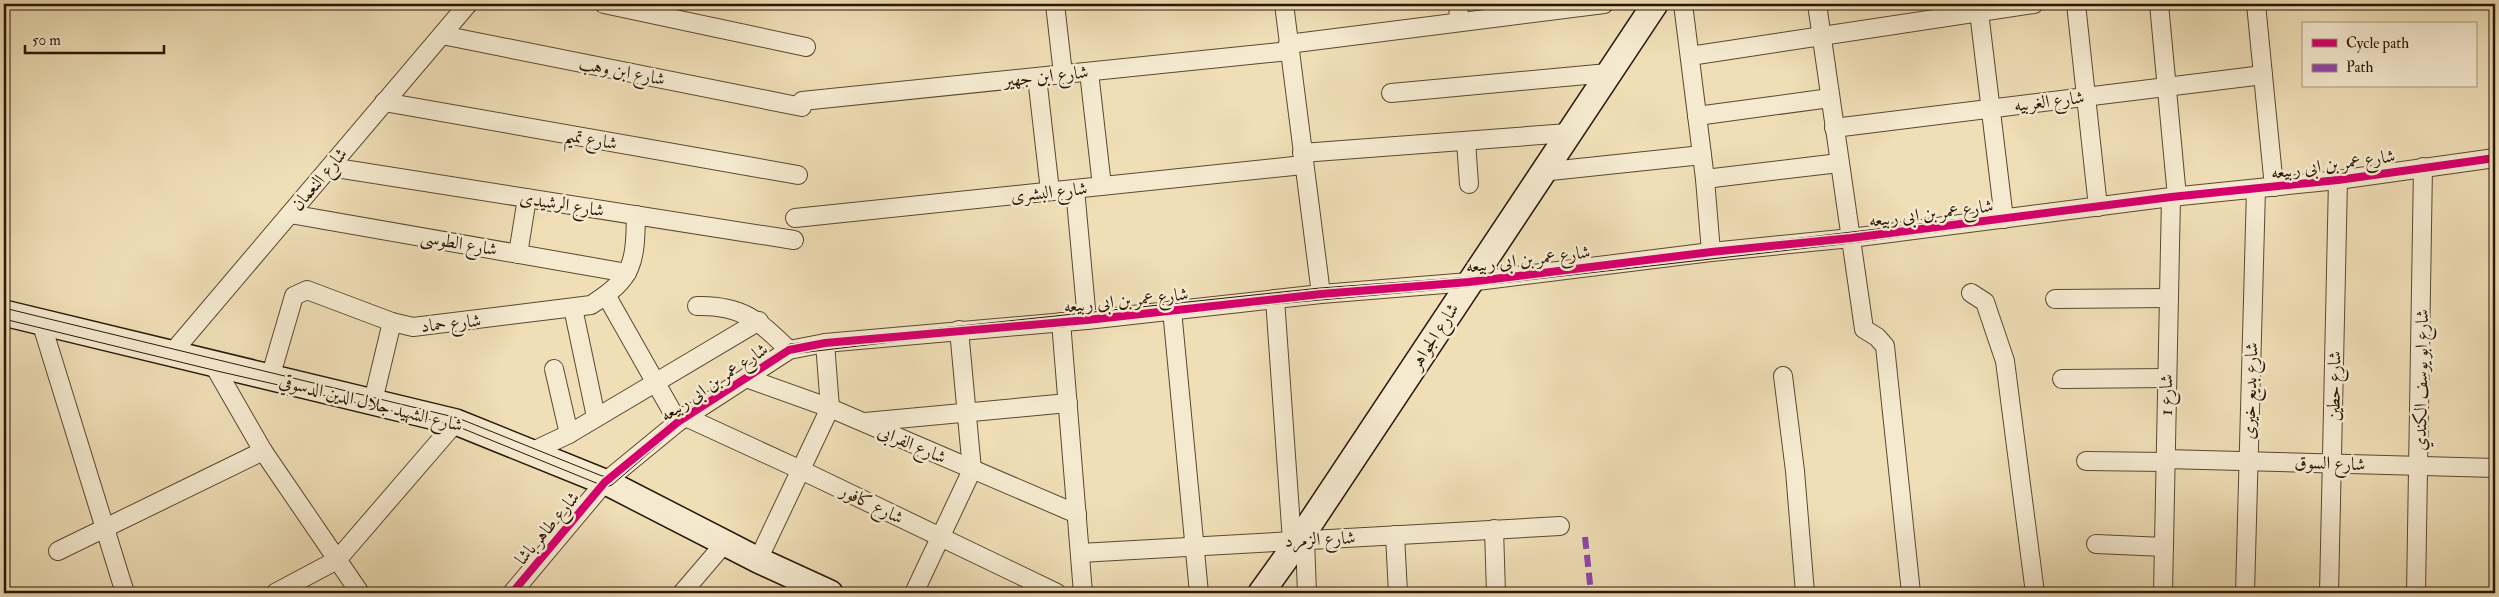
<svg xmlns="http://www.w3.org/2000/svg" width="2499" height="597" font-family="'IM FELL Double Pica',Amiri,serif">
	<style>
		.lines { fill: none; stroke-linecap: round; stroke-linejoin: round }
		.street-casing { stroke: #5b4830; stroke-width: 20 }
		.secondary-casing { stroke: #2a1604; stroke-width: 28 }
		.street { stroke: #f5ead0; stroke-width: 18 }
		.secondary { stroke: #f5ead0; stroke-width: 25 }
		.tram { stroke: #2a1604; stroke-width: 1 }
		.quiet { stroke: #8e44ad; stroke-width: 6; stroke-dasharray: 12 6; stroke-linecap: butt }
		.cycleway-casing { stroke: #f5ead0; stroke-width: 11 }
		.cycleway { stroke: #d6006c; stroke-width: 8 }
		.labels { text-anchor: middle; stroke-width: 5; stroke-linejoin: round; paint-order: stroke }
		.street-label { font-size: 18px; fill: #2a1604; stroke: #f5ead0 }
	</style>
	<rect width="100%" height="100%" fill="#efdeb6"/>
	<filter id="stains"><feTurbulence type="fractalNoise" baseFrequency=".004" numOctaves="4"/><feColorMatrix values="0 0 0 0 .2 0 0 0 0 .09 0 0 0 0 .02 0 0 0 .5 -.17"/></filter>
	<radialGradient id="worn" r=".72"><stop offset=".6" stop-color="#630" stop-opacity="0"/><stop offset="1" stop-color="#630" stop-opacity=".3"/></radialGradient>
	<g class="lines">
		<defs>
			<g id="street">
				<polyline points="604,4 806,47"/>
				<polyline points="1055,4 1063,74"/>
				<polyline points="1284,4 1321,294"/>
				<polyline points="1683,4 1705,179 1711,252"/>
				<polyline points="1817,4 1864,329 1877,337 1885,346 1911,593"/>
				<polyline points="1978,4 2004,219"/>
				<polyline points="2076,4 2098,207"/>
				<polyline points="2159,4 2177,197"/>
				<polyline points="2256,4 2274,187"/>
				<polyline points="1458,22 1459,4"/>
				<polyline points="442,35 802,107"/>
				<polyline points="1288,44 1604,4"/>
				<polyline points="1690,56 2034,4"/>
				<polyline points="1089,72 1102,186"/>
				<polyline points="1037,77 1050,191"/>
				<polyline points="1391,93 1608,73"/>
				<polyline points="802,101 1289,51"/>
				<polyline points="384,102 798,175"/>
				<polyline points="1697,116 1830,98"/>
				<polyline points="1834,128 2263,75"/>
				<polyline points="1466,141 1469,184"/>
				<polyline points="1302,153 1568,133"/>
				<polyline points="330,167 794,240"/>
				<polyline points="1541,172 1702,155"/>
				<polyline points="1705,179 1839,163"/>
				<polyline points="1075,189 1087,320"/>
				<polyline points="290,214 627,273"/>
				<polyline points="795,218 1303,165"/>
				<polyline points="518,254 527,198"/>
				<polyline points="1971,293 1985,302 2005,361 2035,593"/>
				<polyline points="606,295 678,422"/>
				<polyline points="1275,299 1292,541"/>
				<polyline points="2055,299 2169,298"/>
				<path d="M697,306C742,305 758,320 789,350"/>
				<polyline points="573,308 596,417"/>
				<polyline points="1172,310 1199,593"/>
				<polyline points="41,322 125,593"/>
				<polyline points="1061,322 1083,593"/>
				<polyline points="171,354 468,4"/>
				<polyline points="213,364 263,451 360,593"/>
				<polyline points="554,369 569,434"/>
				<polyline points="748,376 749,379 830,408 1077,514"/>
				<polyline points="1783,376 1795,471 1805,593"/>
				<path d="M270,378L294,296L307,290L392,322L413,327L591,305C634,278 635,263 636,215"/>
				<polyline points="2062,379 2167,378"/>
				<polyline points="373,401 392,322"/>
				<polyline points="687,415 690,419 801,470 1057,593"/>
				<polyline points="865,422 1068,403"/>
				<polyline points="531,452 569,434 759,321"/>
				<polyline points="2165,459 2495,468"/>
				<polyline points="2086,461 2165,462"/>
				<polyline points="1494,529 1496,593"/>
				<polyline points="1395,535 1398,593"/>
				<polyline points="1305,540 1307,593"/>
				<polyline points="2096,544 2164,547"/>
				<polyline points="58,551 263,451"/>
				<polyline points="1080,553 1560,526"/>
				<polyline points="758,560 830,408 825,343"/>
				<polyline points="275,593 337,560 456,422"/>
				<polyline points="512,593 605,482 678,422 789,350 825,343 1087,320 1321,294 1469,282 1711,252 1851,238 2171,197 2338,180 2495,158"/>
				<polyline points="682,593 724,544"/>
				<polyline points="914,593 972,470 959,330"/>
				<polyline points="2163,593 2171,197"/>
				<polyline points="2245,593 2256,189"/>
				<polyline points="2329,593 2338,180"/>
				<polyline points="2416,593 2423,167"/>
			</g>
			<g id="secondary">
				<polyline points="4,313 456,422 612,485 758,560 830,593"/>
				<polyline points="1261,593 1299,540 1655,4"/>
			</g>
		</defs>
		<use href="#street" class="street-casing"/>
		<use href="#secondary" class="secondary-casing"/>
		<use href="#street" class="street"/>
		<use href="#secondary" class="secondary"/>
		<g class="tram">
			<polyline points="4,308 458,418 602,476 606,476 676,417 790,344 1320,288 1472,277 2029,211"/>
			<polyline points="4,319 217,371 454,425 606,487 612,485 680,426 791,354 959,334 1062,327 1275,304 1466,287 1851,243 2171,201 2338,183 2495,161"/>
		</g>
		<polyline class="quiet" points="1585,537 1591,593"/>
		<defs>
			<polyline id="cycleway" points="512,593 605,482 678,422 789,350 825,343 1087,320 1321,294 1469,282 1711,252 1851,238 2171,197 2338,180 2495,158"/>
		</defs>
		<use href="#cycleway" class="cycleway-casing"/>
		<use href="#cycleway" class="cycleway"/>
	</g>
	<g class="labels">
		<g class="street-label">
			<text transform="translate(622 71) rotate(11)" y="6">شارع ابن وهب</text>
			<text transform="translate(1046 76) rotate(-6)" y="6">شارع ابن جهير</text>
			<text transform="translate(2049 101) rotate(-7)" y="6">شارع الغربيه</text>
			<text transform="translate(591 139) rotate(10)" y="6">شارع تميم</text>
			<text transform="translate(2333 164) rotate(-8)" y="6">شارع عمر بن ابى ربيعه</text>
			<text transform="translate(319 179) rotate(-50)" y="6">شارع النعمان</text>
			<text transform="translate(1049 192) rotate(-6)" y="6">شارع البشرى</text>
			<text transform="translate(562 204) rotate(9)" y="6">شارع الرشيدى</text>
			<text transform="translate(1931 213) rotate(-7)" y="6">شارع عمر بن ابى ربيعه</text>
			<text transform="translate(459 243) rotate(10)" y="6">شارع الطوسى</text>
			<text transform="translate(1528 259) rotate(-7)" y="6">شارع عمر بن ابى ربيعه</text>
			<text transform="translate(1126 300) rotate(-6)" y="6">شارع عمر بن ابى ربيعه</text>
			<text transform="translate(451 323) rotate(-6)" y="6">شارع حماد</text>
			<text transform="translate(1434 336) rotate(-57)" y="6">شارع الجواهر</text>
			<text transform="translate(2421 380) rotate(-89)" y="6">شارع ابو يوسف الكندي</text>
			<text transform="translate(714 382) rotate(-34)" y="6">شارع عمر بن ابى ربيعه</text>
			<text transform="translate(2334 386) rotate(-89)" y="6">شارع حطين</text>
			<text transform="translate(2250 391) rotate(-88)" y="6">شارع بديع خيرى</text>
			<text transform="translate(2166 395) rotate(-89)" y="6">شارع 1</text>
			<text transform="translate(371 403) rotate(14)" y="6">شارع الشهيد جلال الدين الدسوقي</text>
			<text transform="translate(912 444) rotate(23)" y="6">شارع الفرابى</text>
			<text transform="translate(2330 463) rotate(2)" y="6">شارع السوق</text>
			<text transform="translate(872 504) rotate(26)" y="6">شارع كافور</text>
			<text transform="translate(547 528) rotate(-50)" y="6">شارع طاهر باشا</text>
			<text transform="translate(1320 539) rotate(-3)" y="6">شارع الزمرد</text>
		</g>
	</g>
	<rect width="2499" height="597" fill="none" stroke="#efdeb6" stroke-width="20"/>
	<rect x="5" y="5" width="2489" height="587" fill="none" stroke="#2a1604" stroke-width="2.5"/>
	<rect x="10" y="10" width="2479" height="577" fill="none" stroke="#2a1604"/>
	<rect x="2302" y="22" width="175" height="65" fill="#f5ead0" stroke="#a4957e"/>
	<rect x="2312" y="39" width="25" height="8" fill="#d6006c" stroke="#a4957e"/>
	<text x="2346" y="48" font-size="15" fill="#2a1604">Cycle path</text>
	<rect x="2312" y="64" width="25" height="8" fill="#8e44ad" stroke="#a4957e"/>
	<text x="2346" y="72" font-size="15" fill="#2a1604">Path</text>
	<path d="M25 45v8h139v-8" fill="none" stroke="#2a1604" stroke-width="2.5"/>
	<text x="32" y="45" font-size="15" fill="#2a1604" stroke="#f5ead0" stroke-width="4" paint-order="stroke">50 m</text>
	<rect width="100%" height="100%" filter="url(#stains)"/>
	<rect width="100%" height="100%" fill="url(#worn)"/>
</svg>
